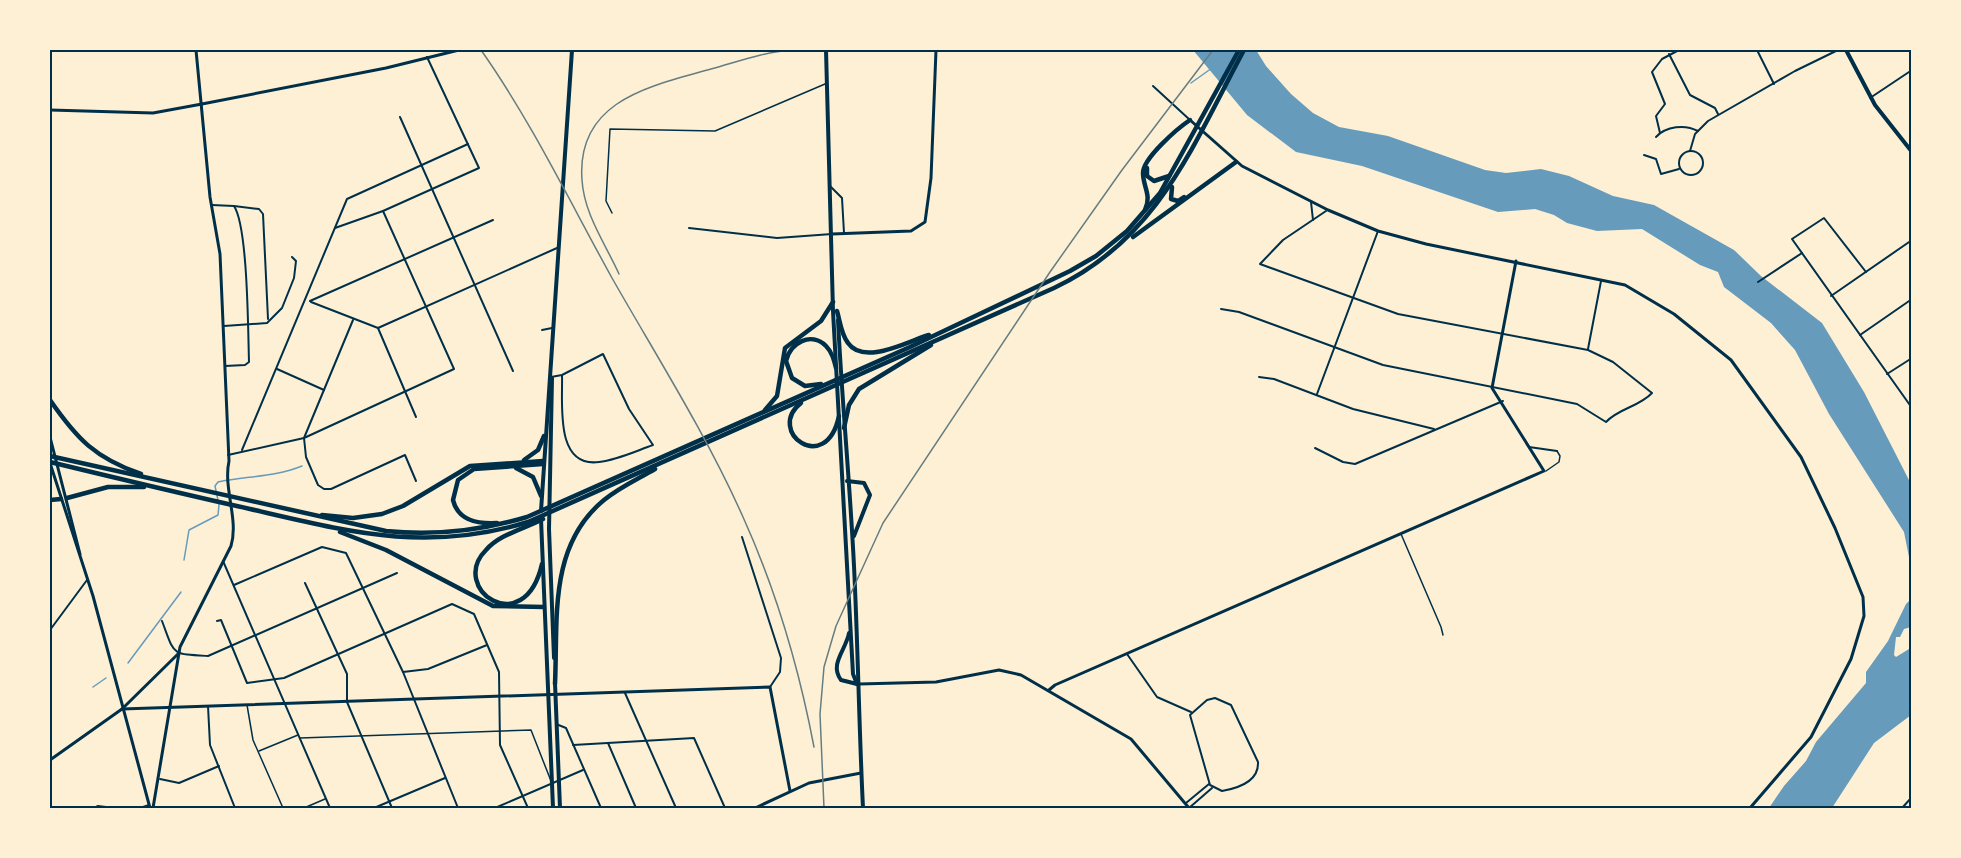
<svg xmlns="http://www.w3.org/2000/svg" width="1961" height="858" font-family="Literata,serif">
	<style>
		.water { fill: #669bbc }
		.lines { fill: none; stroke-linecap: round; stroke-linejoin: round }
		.stream { stroke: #669bbc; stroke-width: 1.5 }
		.service { stroke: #003049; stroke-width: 1.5 }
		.minor { stroke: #003049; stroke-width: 2 }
		.tertiary { stroke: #003049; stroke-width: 3 }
		.secondary { stroke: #003049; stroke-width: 3 }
		.primary { stroke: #003049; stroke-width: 4 }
		.motorway { stroke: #003049; stroke-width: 4.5 }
		.rail { stroke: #657d81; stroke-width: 1.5 }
		.neatline { fill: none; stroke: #003049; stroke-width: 2 }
	</style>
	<rect width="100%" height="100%" fill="#fdf0d5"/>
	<g class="water">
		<polygon points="1193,50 1256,50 1266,66 1291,94 1313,113 1339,127 1388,136 1485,170 1506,173 1541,169 1569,176 1613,196 1654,205 1734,250 1761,276 1822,323 1864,392 1911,484 1911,567 1904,532 1829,414 1795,350 1771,323 1724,287 1718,272 1700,265 1642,229 1597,231 1567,223 1554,215 1535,209 1498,212 1362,166 1296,152 1247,115"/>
		<polygon points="1911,599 1911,627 1904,629 1900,637 1896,637 1894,655 1896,657 1909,649 1911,642 1911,715 1874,743 1832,808 1769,808 1784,786 1806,761 1816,742 1866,683 1866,672 1888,641 1906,604"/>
	</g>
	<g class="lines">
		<g class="stream">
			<polyline points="1191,83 1212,68"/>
			<path d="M184,560L189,530L218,515L219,505L215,486L218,482C246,476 275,477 302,466"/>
			<polyline points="128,663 181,592"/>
			<polyline points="93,687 106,678"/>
		</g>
		<g class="service">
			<polyline points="612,213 606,201 610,129 715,131 825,84"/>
			<polyline points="1546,471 1559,462 1560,456 1557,451"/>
			<polyline points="1401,534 1441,627 1443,635"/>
			<polyline points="247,705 253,740 283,808"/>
			<polyline points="300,738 531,730 551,781"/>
			<polyline points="259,751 298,735"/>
			<polyline points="304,808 325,799"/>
		</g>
		<g class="minor">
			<polyline points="1757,50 1774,84"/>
			<polyline points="1669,54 1690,95 1715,108 1718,114"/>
			<polyline points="1153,86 1190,120"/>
			<polyline points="1870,98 1912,70"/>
			<polyline points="400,117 513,371"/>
			<polyline points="1660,133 1656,116 1665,104 1652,72 1662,59 1679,50"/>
			<path d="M1656,137C1666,126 1685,124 1698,131"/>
			<circle cx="1691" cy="163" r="12"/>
			<polyline points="1690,151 1695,134 1708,121 1795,71 1838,50"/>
			<polyline points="1644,155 1656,159 1661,174 1679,169"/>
			<polyline points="831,187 842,198 844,233"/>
			<polyline points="1311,202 1313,220"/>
			<path d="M212,205L234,206C248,227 248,332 249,362L245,365L225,366"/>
			<polyline points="234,206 259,209 263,214 268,319"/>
			<polyline points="335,228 383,211 479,168 427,57"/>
			<polyline points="689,228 777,238 832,234"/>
			<polyline points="1866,272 1824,218 1792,239 1912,408"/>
			<polyline points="1758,282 1802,253"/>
			<polyline points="1831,296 1912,240"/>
			<polyline points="310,301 493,220"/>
			<polyline points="311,302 378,328 416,417"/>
			<path d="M1221,309L1239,312L1383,365L1577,404L1606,422C1619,408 1639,407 1652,393L1613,362L1588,350L1398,314L1260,264L1283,240L1326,211"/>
			<polyline points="353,320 304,438 306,457 318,485 324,489 331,489 405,455 416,481"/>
			<polyline points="224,326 267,323 282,308 294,278 296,261 292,257"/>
			<polyline points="378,328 557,248"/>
			<polyline points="542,330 552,328"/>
			<polyline points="1860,335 1912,299"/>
			<polyline points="1588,349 1601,281"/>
			<polyline points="277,369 324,390"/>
			<polyline points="1887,374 1912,358"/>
			<path d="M551,377L562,375L603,354L629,409L653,445C636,451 617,460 599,462C554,468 563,402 562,375"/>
			<polyline points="1259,377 1274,379 1353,409 1434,429"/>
			<polyline points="1317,394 1378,231"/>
			<polyline points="1529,447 1557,451"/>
			<polyline points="1315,448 1343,462 1355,464 1503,401"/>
			<polyline points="242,450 347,199 468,144"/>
			<polyline points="228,455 304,438 454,369 383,211"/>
			<polyline points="742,537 781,658 780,672 770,687"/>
			<polyline points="223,561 330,808"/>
			<polyline points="305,583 347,674 347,702 392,808"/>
			<polyline points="234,585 322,547 346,553 403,672 458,808"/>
			<path d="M162,621C175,655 170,654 208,656L397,573"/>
			<polyline points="217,621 221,620 247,683 284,678 452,604 474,614 499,672 500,745 528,808"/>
			<polyline points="50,630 87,580"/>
			<polyline points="1127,654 1157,697 1191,712"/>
			<polyline points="403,672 428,669 487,645"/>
			<polyline points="625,693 676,808"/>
			<path d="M1215,698L1231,705L1258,762C1259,781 1239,788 1222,791L1210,785L1190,715L1207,700Z"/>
			<polyline points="208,706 210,745 235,808"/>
			<polyline points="556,724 566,728 601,808"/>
			<polyline points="608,743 636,808"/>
			<polyline points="573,745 694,738 725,808"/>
			<polyline points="160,779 179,783 219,766"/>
			<polyline points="1186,803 1209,784"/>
			<polyline points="94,808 98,806 114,808"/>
			<polyline points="140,808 149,805"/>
			<polyline points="374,808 445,778"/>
			<polyline points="495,808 583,770"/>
			<polyline points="1189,808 1212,788"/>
			<polyline points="1902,808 1912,797"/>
		</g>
		<g class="tertiary">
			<polyline points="202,104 386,68 459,50"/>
			<polyline points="1190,120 1242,166 1328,210 1378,231 1426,244 1625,285 1674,314 1731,360 1801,457 1835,528 1863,597 1864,616 1851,659 1811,737 1750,808"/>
			<polyline points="832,234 911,231 925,222 931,178 936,50"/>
			<polyline points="859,684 936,682 999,670 1021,675 1131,739 1189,808"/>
			<polyline points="1049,690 1055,685 1544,471 1492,388 1516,261"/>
			<polyline points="122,709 770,687 790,791"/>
			<polyline points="50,760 122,709 178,654"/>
			<polyline points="755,808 809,783 861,773"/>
		</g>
		<g class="secondary">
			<polyline points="50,110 153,113 202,104"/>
			<polyline points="50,437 80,554"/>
			<polyline points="50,463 93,596 150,808"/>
			<path d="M153,808L180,647L231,546C239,519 223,489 229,461L220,254L210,197L196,50"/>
		</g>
		<g class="primary">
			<polyline points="826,50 833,311 853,674 857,684"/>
			<polyline points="1846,50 1875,105 1912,152"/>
			<path d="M838,320C842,402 850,484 854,566C858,647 859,728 863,808"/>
			<polyline points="552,378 549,529 554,658"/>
			<polyline points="847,481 864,483 870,495 854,536"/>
			<polyline points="541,511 572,50"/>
			<polyline points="541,519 553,808"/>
			<path d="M849,633C846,650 829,664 841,680L857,684"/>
			<polyline points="555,683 560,808"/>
		</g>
		<g class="motorway">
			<polyline points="1147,168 1147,176 1154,181 1169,176"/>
			<polyline points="1172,187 1171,199 1178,201 1184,197"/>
			<path d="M1145,210C1152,195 1143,187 1143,173C1143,158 1178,128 1190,120"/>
			<polyline points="1133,237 1236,162"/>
			<path d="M837,311C840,321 841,334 848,343C864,366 908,341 929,335"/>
			<path d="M821,384L805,386L792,378L786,361C790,343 811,331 826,346C832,352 834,360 836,368"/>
			<path d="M50,400C77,439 95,458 141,474"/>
			<path d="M801,403C765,431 826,477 839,416"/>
			<polyline points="765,410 777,396 785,348 821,321 833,302"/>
			<polyline points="844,428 849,405 859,389 931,345"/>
			<path d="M50,456L386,531C434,536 480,531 527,517L910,347L1070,271L1096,256L1127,231L1160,193L1239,50"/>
			<polyline points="524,460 538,450 544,436"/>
			<path d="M50,462C116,478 183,494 250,509C350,532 426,553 528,522L1054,288C1158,239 1193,145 1244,50"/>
			<polyline points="516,468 533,477 541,496"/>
			<polyline points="67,498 108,487 144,487"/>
			<polyline points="50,500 61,499"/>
			<polyline points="322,515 353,518 382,514 403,506 470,466 543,461"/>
			<path d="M497,523C478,524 458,521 453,500L458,480L474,469L543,464"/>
			<polyline points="340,532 386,550 493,606 544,607"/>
			<path d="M542,564C524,642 448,588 486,550C500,534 524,529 543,519"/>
			<path d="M555,684C558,619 548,546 604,500C620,487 638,479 655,469"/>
		</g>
		<g class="rail">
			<path d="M481,50C531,121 570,202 612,278C657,357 706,434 743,517C776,590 799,668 814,747"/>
			<polyline points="835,50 894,50"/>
			<path d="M619,274C605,243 584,214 582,180C576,100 651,86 711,69C737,62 764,52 791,50"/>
			<polyline points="824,808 820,714 824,667 836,626 883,523 1050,272 1122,170 1213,50"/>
		</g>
	</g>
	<rect width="1961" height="858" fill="none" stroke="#fdf0d5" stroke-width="102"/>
	<rect x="51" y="51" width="1859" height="756" class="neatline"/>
</svg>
